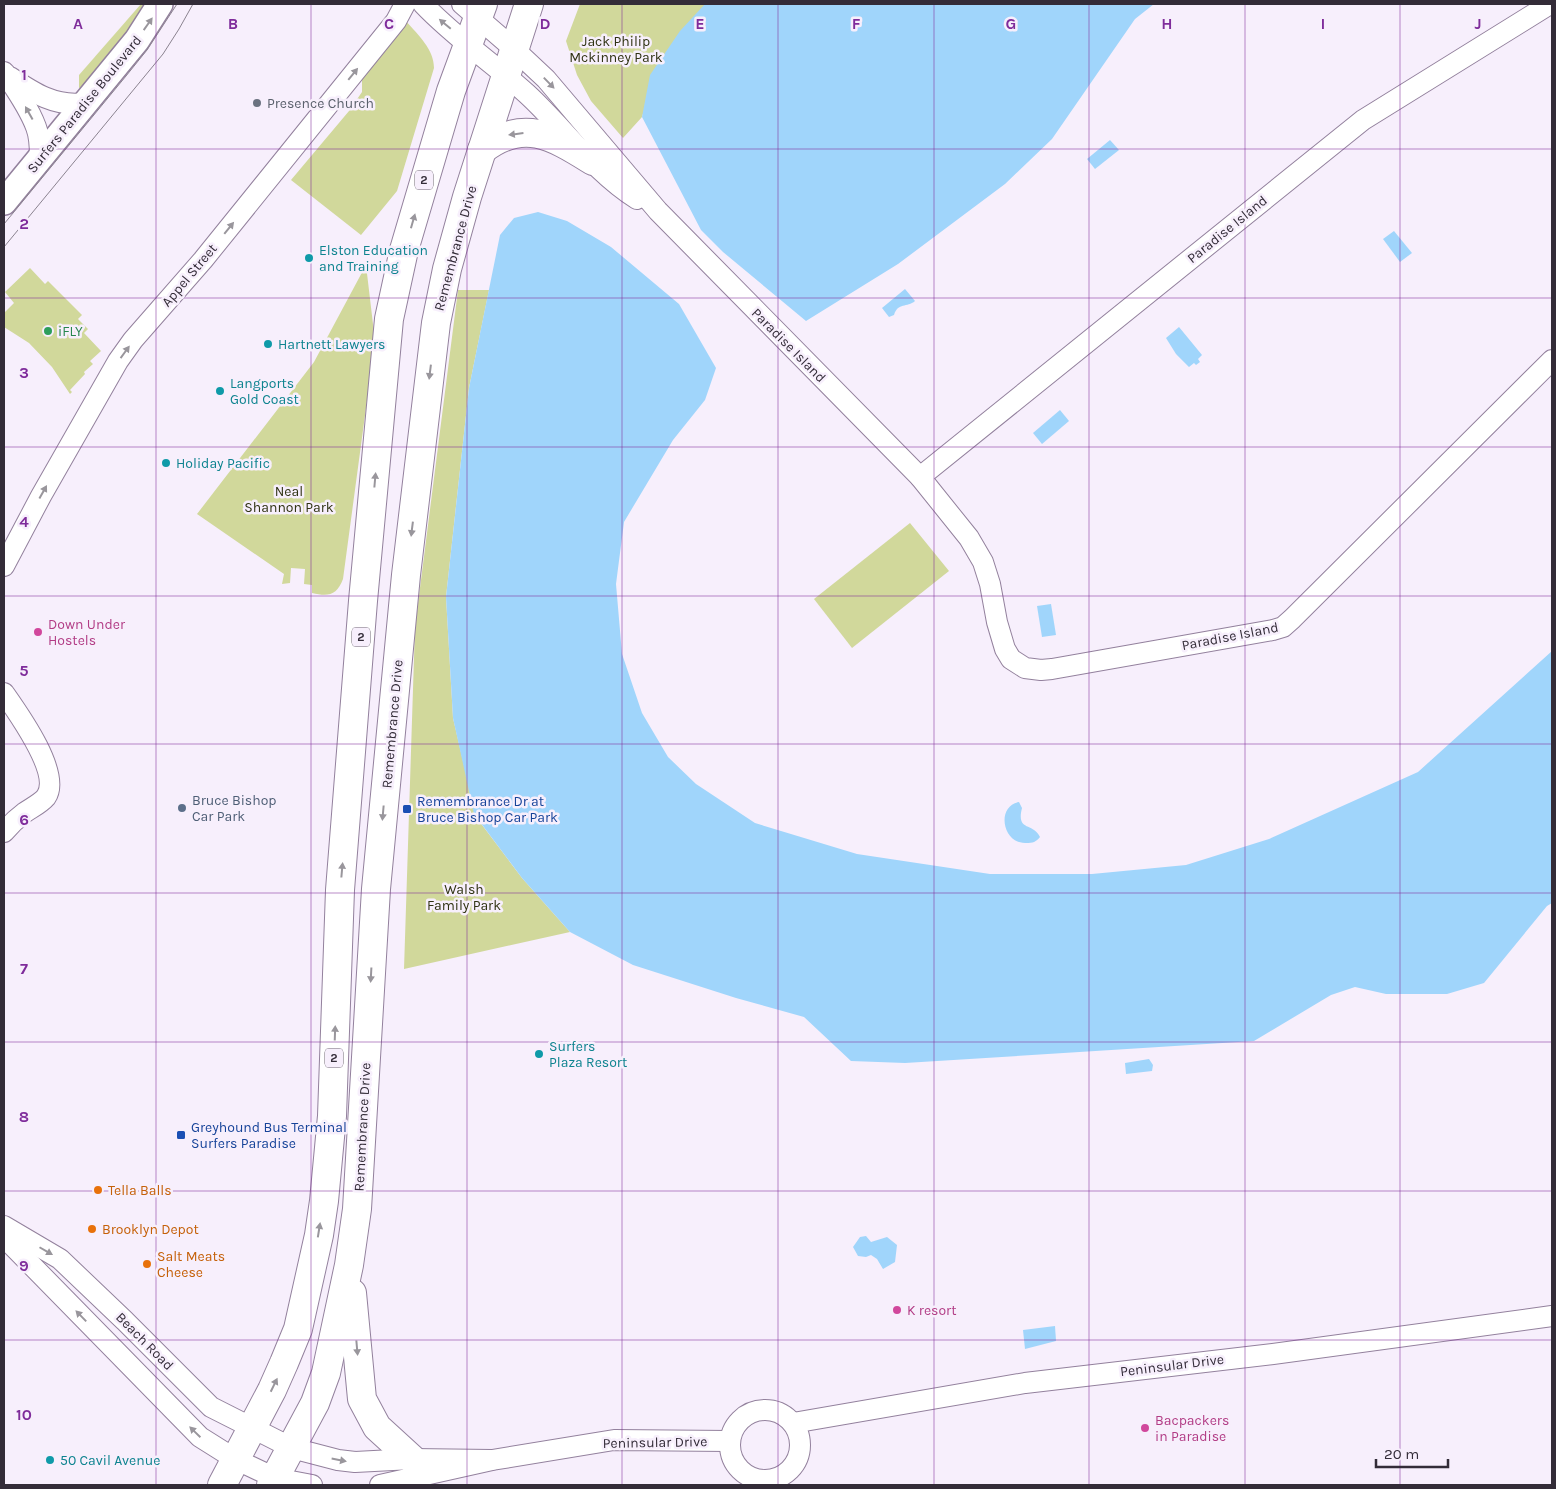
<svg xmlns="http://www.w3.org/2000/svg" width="1556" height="1489" font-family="Karla,sans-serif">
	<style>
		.green { fill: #d1d89b }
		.water { fill: #a0d5fb }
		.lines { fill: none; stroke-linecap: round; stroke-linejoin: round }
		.minor-casing { stroke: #93819d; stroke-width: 22 }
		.tertiary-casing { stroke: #93819d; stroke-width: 28 }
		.trunk-casing { stroke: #93819d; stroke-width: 30 }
		.minor { stroke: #fff; stroke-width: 20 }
		.tertiary { stroke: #fff; stroke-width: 25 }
		.trunk { stroke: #fff; stroke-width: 28 }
		.tram { stroke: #8b8390; stroke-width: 1 }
		.oneway { fill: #99969c }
		.grid { fill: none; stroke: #7f2c9b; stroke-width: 1; stroke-opacity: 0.55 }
		.worship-dot { fill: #6b7280; stroke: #f7effc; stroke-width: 2 }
		.culture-dot { fill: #0f9aa8; stroke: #f7effc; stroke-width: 2 }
		.leisure-dot { fill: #2e9e5b; stroke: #f7effc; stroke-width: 2 }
		.hotel-dot { fill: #d1479c; stroke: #f7effc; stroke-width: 2 }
		.service-dot { fill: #5c6f8a; stroke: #f7effc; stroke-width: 2 }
		.transit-dot { fill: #1a4fb4; stroke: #f7effc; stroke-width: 2 }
		.food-dot { fill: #e8710a; stroke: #f7effc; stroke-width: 2 }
		.labels { text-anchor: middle; stroke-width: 5; stroke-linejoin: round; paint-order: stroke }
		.shield { fill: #f7effc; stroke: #6e6673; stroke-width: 1 }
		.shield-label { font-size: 12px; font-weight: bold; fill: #332c38 }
		.park-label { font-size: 14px; fill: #2f3212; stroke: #f7effc }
		.worship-label { font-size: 14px; fill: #5b616d; stroke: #f7effc; text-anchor: start }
		.street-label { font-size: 14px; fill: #332c38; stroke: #f7effc }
		.culture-label { font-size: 14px; fill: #0d838f; stroke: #f7effc; text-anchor: start }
		.leisure-label { font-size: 14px; fill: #27864d; stroke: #f7effc; text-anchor: start }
		.hotel-label { font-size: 14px; fill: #b23c85; stroke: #f7effc; text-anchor: start }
		.service-label { font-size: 14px; fill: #4e5e75; stroke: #f7effc; text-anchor: start }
		.transit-label { font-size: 14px; fill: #164399; stroke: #f7effc; text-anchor: start }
		.food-label { font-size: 14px; fill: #c56008; stroke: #f7effc; text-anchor: start }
		.grid-label { font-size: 16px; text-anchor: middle; font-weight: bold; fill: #7f2c9b; stroke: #f7effc; stroke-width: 5; stroke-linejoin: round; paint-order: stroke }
	</style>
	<rect width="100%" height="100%" fill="#f7effc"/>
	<g class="green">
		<polygon points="141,4 151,4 89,85 79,88 79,75"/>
		<polygon points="580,4 707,4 659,61 642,117 623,138 591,101 577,75 566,41"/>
		<path d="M406,21C418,35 434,49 434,68L397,191L361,235L291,180L349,111L362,92V80L365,74Z"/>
		<path d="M366,265L375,341L343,579C337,595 329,597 312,593V585L304,584L305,569L291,568L290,583L282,584L284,574L197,514L314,362Z"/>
		<polygon points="30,268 45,284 48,281 82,315 78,319 88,329 84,333 101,351 90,361 93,364 84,372 85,374 70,390 72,392 70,394 52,367 29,343 4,327 4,313 14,303 5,292"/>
		<polygon points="458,290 489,290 469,388 446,597 453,718 476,817 522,878 570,932 404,969 415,627"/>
		<polygon points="910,523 949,571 852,648 814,599"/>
	</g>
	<g class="water">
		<polygon points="705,4 1154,4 1135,19 1052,139 1005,184 898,264 806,321 723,252 701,230 642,117 650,75 680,31"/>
		<polygon points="1110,140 1119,150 1095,169 1087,159"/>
		<polygon points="538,212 567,221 611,247 679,304 716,368 705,400 673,440 624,522 616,584 622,654 642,713 668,757 696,784 755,823 857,854 990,874 1092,874 1186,865 1269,839 1418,772 1552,651 1552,903 1547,906 1484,983 1447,994 1386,994 1355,987 1331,995 1254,1041 905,1063 851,1061 804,1017 736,998 633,965 570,932 522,878 474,814 453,718 446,597 469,388 500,235 514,218"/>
		<polygon points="1394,231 1412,253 1400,262 1383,239"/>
		<path d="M905,289L915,301C907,308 898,302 894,315L889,317L882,308Z"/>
		<polygon points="1179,327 1202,355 1198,359 1200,362 1196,365 1194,363 1189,367 1176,354 1166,338"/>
		<polygon points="1060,410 1069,421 1042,444 1033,433"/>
		<polygon points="1051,604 1056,635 1042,637 1037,606"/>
		<path d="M1019,802L1022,808C1016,832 1033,822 1040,837C1036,842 1033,843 1026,843C1002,844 996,806 1019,802Z"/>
		<polygon points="1149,1059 1153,1065 1152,1071 1126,1074 1125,1063"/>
		<polygon points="866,1236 871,1242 887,1237 897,1245 895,1262 883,1269 877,1259 871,1255 866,1257 858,1256 853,1247 860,1237"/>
		<polygon points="1055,1326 1056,1341 1025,1349 1023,1330"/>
	</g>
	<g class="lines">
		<defs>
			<g id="minor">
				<path d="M423,4C454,37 493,63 527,94C564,128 594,172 637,199"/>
				<polyline points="462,4 514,49 546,79 658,211 920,477 969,538 983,562 990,584 997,622 1005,649 1011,659 1025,668 1041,670 1052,669 1273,630 1283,627 1292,619 1552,360"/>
				<path d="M4,72C15,88 29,108 36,127C40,137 40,147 40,158"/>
				<path d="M10,77C34,93 55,107 85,103"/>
				<polyline points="920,477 1363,120 1550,4"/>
				<polyline points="4,566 41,496 118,361 133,340 203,260 396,21 405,4"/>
				<path d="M4,693C18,713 62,774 46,797C40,804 31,808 24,813C16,819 10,825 4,832"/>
				<polyline points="4,1226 60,1259 125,1321 211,1407 292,1448 338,1460 355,1462 412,1459 492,1460"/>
				<polyline points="4,1237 200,1437 235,1459 275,1478 312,1485"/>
				<circle cx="765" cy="1445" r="35"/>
				<polyline points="793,1423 1025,1383 1273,1354 1552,1316"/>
				<polyline points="380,1485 492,1460 614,1440 729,1441"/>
			</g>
			<polyline id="tertiary" points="4,202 137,40 160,4"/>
			<g id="trunk">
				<path d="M482,150C524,117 554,137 593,161"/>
				<polyline points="352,1293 362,1399 377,1427 412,1459"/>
				<polyline points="222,1485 272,1390 284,1363 298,1329 319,1235 324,1201 332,1116 340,890 363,601 389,319 404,250 451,91 483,4"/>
				<polyline points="271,1485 315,1403 326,1373 349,1265 357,1209 376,889 406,575 436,323 447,269 467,197 529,4"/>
			</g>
		</defs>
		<use href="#minor" class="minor-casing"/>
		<use href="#tertiary" class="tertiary-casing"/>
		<use href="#trunk" class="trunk-casing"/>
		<use href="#minor" class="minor"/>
		<use href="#tertiary" class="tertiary"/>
		<use href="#trunk" class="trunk"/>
		<g class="tram">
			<polyline points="4,224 126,76 147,50 177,4"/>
			<polyline points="4,247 163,54 179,29 193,4"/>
		</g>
	</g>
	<defs><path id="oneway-solid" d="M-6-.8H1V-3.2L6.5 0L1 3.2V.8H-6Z" transform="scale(1.25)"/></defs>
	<g class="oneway">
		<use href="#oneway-solid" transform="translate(148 24) rotate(-55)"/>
		<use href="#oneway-solid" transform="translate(445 24) rotate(-140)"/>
		<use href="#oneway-solid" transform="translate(353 74) rotate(-51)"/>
		<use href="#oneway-solid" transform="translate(549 83) rotate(46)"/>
		<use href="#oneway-solid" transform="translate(29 113) rotate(-119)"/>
		<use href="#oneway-solid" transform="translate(516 134) rotate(173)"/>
		<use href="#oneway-solid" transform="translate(413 221) rotate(-74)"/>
		<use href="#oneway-solid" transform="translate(229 228) rotate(-51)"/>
		<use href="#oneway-solid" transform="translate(125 352) rotate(-54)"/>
		<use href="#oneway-solid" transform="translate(430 372) rotate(97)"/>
		<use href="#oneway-solid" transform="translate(375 480) rotate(-85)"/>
		<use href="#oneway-solid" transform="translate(43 492) rotate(-61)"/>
		<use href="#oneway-solid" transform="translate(412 529) rotate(97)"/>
		<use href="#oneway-solid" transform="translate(383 813) rotate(95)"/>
		<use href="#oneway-solid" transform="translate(342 870) rotate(-85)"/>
		<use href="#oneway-solid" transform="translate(371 975) rotate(93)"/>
		<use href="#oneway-solid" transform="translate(335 1033) rotate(-88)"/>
		<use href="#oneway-solid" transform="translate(319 1230) rotate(-81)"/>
		<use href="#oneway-solid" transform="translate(46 1251) rotate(30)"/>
		<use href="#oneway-solid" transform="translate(81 1316) rotate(-134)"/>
		<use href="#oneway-solid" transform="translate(357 1348) rotate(85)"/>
		<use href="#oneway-solid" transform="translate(274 1385) rotate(-64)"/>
		<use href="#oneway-solid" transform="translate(195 1432) rotate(-136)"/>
		<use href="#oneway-solid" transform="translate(339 1460) rotate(11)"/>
	</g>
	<path class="grid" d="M156,4V1485M311,4V1485M467,4V1485M622,4V1485M778,4V1485M934,4V1485M1089,4V1485M1245,4V1485M1400,4V1485M4,149H1552M4,298H1552M4,447H1552M4,596H1552M4,744H1552M4,893H1552M4,1042H1552M4,1191H1552M4,1340H1552"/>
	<circle class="worship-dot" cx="257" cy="103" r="5"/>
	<g class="culture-dot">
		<circle cx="309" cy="258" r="5"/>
		<circle cx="268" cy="344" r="5"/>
		<circle cx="220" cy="391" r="5"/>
		<circle cx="166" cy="463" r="5"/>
		<circle cx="539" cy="1054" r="5"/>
		<circle cx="50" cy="1460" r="5"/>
	</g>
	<circle class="leisure-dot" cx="48" cy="331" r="5"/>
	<g class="hotel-dot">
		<circle cx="38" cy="632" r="5"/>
		<circle cx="897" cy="1310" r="5"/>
		<circle cx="1145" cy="1428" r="5"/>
	</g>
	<circle class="service-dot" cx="182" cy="808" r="5"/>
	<g class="transit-dot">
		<rect x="402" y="804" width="10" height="10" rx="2.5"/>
		<rect x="176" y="1130" width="10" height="10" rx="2.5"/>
	</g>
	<g class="food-dot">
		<circle cx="98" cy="1190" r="5"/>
		<circle cx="92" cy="1229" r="5"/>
		<circle cx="147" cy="1264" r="5"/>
	</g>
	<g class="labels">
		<g class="shield">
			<rect x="415" y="170.5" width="18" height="19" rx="4"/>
			<rect x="352" y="627.5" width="18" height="19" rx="4"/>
			<rect x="325" y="1048.5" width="18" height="19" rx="4"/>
		</g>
		<g class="shield-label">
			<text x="424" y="184">2</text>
			<text x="361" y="641">2</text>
			<text x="334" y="1062">2</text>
		</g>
		<g class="park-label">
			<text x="616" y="46">Jack Philip<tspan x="616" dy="16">Mckinney Park</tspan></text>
			<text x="289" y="496">Neal<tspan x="289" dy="16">Shannon Park</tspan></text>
			<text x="464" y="894">Walsh<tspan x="464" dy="16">Family Park</tspan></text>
		</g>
		<g class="worship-label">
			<text x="267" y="108">Presence Church</text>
		</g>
		<g class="street-label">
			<text transform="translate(84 104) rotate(-51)" y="5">Surfers Paradise Boulevard</text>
			<text transform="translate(1227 229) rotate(-39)" y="5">Paradise Island</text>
			<text transform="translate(455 248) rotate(-75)" y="5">Remembrance Drive</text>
			<text transform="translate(189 275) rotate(-50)" y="5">Appel Street</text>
			<text transform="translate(789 345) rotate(45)" y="5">Paradise Island</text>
			<text transform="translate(1230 636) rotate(-11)" y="5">Paradise Island</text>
			<text transform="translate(392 724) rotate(-85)" y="5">Remembrance Drive</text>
			<text transform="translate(362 1127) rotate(-87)" y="5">Remembrance Drive</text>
			<text transform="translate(145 1341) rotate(45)" y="5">Beach Road</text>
			<text transform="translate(1172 1365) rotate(-7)" y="5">Peninsular Drive</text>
			<text transform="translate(655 1442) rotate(-1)" y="5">Peninsular Drive</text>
		</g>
		<g class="culture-label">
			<text x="319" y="255">Elston Education<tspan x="319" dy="16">and Training</tspan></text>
			<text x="278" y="349">Hartnett Lawyers</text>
			<text x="230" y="388">Langports<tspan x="230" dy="16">Gold Coast</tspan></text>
			<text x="176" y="468">Holiday Pacific</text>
			<text x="549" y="1051">Surfers<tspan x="549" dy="16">Plaza Resort</tspan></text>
			<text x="60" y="1465">50 Cavil Avenue</text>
		</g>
		<g class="leisure-label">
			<text x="58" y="336">iFLY</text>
		</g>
		<g class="hotel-label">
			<text x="48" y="629">Down Under<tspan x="48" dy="16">Hostels</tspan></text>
			<text x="907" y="1315">K resort</text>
			<text x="1155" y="1425">Bacpackers<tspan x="1155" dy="16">in Paradise</tspan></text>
		</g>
		<g class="service-label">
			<text x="192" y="805">Bruce Bishop<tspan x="192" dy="16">Car Park</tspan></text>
		</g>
		<g class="transit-label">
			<text x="417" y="806">Remembrance Dr at<tspan x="417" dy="16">Bruce Bishop Car Park</tspan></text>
			<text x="191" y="1132">Greyhound Bus Terminal<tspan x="191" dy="16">Surfers Paradise</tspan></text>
		</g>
		<g class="food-label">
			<text x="108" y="1195">Tella Balls</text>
			<text x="102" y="1234">Brooklyn Depot</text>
			<text x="157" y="1261">Salt Meats<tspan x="157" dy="16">Cheese</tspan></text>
		</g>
	</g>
	<g class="grid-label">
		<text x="78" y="29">A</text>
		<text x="233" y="29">B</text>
		<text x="389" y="29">C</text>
		<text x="545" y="29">D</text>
		<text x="700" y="29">E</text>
		<text x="856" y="29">F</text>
		<text x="1011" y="29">G</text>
		<text x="1167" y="29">H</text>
		<text x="1323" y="29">I</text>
		<text x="1478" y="29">J</text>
		<text x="24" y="80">1</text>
		<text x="24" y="229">2</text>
		<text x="24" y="378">3</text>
		<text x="24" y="527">4</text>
		<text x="24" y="676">5</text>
		<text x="24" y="825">6</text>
		<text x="24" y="974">7</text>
		<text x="24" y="1122">8</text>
		<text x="24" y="1271">9</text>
		<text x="24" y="1420">10</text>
	</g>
	<rect width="1556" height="1489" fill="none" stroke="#332c38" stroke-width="10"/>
	<path d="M1376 1459v8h72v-8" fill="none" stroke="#332c38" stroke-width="2.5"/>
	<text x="1384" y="1459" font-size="15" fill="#332c38" stroke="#f7effc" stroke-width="4" paint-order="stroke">20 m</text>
</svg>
